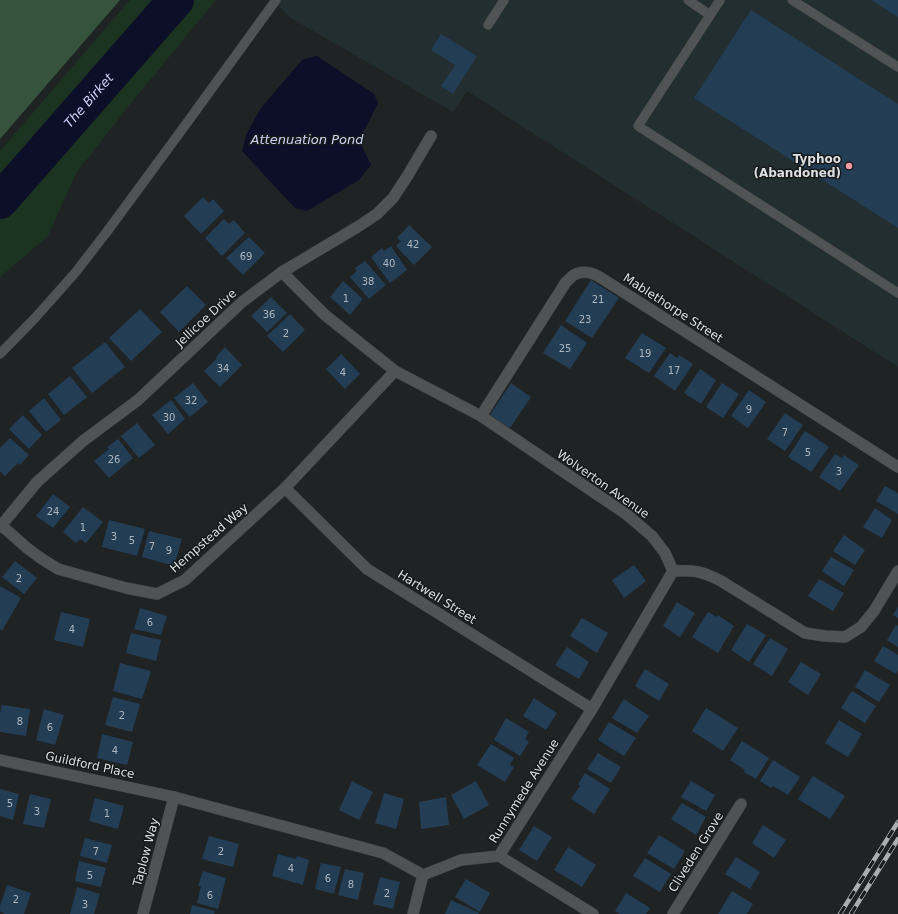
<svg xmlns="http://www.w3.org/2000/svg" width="898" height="914" font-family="'DejaVu Sans',sans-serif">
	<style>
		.built { fill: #232e30 }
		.green { fill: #1b3321 }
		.forest { fill: #35533d }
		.water { fill: #0d0e28 }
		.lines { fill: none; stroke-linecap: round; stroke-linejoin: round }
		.river { stroke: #0d0e28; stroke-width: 36 }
		.building { fill: #233d55 }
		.service-casing { stroke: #3d3f40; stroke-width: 10 }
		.minor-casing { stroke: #3d3f40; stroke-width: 12 }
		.service { stroke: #4f5354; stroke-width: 9 }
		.minor { stroke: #4f5354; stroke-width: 11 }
		.rail-casing { stroke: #abadae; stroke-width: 4.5 }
		.rail { stroke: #171a1b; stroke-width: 3; stroke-dasharray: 9; stroke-linecap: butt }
		.poi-dot { fill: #f49aa3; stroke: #171a1b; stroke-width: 1.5 }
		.labels { text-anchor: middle; stroke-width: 3; stroke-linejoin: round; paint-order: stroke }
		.number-label { font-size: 10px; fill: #aeb6bd }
		.poi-label { font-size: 12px; font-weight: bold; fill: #dddfe0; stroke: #171a1b; text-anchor: end }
		.street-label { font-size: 12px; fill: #dddfe0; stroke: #171a1b }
		.water-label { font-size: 13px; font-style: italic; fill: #cdd2f5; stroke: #171a1b }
	</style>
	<rect width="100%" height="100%" fill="#202324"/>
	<polygon class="built" points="272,0 898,0 898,367 467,91 453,112 291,18"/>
	<polygon class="green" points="130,0 216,0 131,103 76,173 48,236 0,277 0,151"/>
	<polygon class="forest" points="0,0 120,0 0,139"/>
	<polygon class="water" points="317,56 374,94 378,103 364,131 362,146 371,165 359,180 307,211 295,208 242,151 246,135 260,109 303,59"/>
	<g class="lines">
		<path class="river" id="s1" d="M0,201L176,0"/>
	</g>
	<g class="building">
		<polygon points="871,0 898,0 898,17"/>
		<polygon points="751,10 898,104 898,228 694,98"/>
		<polygon points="441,34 477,56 453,94 441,86 455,65 431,50"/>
		<polygon points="203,197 209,203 213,199 224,211 201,234 184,216"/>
		<polygon points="224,219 229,224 234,220 245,233 222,256 205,238"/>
		<polygon points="409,225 432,247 414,265 396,246 401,241 397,238"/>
		<polygon points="249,237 265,253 243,275 226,258"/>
		<polygon points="391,246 407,270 390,283 371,257 382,248 384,251"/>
		<polygon points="365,261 386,285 369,299 350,277 357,271 355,268"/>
		<polygon points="591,280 619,298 592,338 565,321"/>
		<polygon points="343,281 363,299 350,315 330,297"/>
		<polygon points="187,286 206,305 179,332 160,312"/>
		<polygon points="271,297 287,313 267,332 251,316"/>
		<polygon points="140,309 162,332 131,361 109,338"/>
		<polygon points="290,314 305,330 283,352 267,336"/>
		<polygon points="561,325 587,343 570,369 543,353"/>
		<polygon points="642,333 666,348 649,373 625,358"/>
		<polygon points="105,342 125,367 92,393 72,368"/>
		<polygon points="225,347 242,365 220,387 204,371 217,358 216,357"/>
		<polygon points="670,353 677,358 679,355 693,364 675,391 654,376"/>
		<polygon points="341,354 360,374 345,389 326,369"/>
		<polygon points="700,369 716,380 701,404 684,393"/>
		<polygon points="70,376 87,397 64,415 48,394"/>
		<polygon points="193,383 208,402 190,417 174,398"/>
		<polygon points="511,383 531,397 510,428 490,415"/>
		<polygon points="722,383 739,394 723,418 706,407"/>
		<polygon points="749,390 766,402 748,428 731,416"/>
		<polygon points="44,398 61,420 46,432 29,411"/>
		<polygon points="171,400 185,419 168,434 152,415"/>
		<polygon points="785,413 803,425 785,451 767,439"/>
		<polygon points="23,415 42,435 29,449 9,429"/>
		<polygon points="137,423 155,445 139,458 121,436"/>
		<polygon points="805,431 829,447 811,472 788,457"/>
		<polygon points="10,438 29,455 20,465 18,463 5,476 0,471 0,448"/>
		<polygon points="118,439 133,458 109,478 94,461 109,449 107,447"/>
		<polygon points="835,454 842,458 844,455 859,465 840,491 819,477"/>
		<polygon points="885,486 898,493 898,514 876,501"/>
		<polygon points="53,494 70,507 53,528 36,516"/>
		<polygon points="83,507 103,522 86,543 80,539 76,543 63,532"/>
		<polygon points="875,508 892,520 882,538 863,527"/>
		<polygon points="109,520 145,529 137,556 102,547"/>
		<polygon points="149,531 182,539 174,566 142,557"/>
		<polygon points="844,535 865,550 855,565 833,551"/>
		<polygon points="831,557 854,570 844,586 822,571"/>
		<polygon points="15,561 37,578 24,594 2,577"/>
		<polygon points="634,565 646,581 624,598 612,580"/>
		<polygon points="819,579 844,593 833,611 808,596"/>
		<polygon points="0,586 21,598 2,631 0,629"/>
		<polygon points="677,602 695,613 680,637 663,626"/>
		<polygon points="898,607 898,618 893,615"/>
		<polygon points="140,608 167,616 161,635 134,629"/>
		<polygon points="61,612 90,619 83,647 54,640"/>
		<polygon points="708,612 717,617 718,615 734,626 718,653 692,637"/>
		<polygon points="582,618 608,633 597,653 570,636"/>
		<polygon points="747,624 766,635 749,662 731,650"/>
		<polygon points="896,625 898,626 898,647 887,640"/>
		<polygon points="131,633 161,640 156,661 126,653"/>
		<polygon points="770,638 788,649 772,676 753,664"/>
		<polygon points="883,646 898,655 898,671 896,674 874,661"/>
		<polygon points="567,647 589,662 579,679 555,665"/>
		<polygon points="801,662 821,674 808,695 788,682"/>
		<polygon points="120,663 151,671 142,699 113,691"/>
		<polygon points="645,669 669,684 659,701 635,686"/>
		<polygon points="865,670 890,685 879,702 855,687"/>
		<polygon points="852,691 876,706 865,723 841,708"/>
		<polygon points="113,697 140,704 132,732 105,725"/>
		<polygon points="534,698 557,713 546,730 523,716"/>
		<polygon points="624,699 649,716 637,733 612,718"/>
		<polygon points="2,705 30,709 26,736 0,732 0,714"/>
		<polygon points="706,708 738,728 723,751 692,731"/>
		<polygon points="44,709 64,715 55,745 36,740"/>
		<polygon points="506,718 529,732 525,739 529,742 520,756 494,740"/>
		<polygon points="839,720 862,734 848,757 825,743"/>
		<polygon points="609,722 636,738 624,756 598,740"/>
		<polygon points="102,734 133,742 127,765 97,758"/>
		<polygon points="742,741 769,758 756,779 744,772 745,770 730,760"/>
		<polygon points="491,744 514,758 510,765 514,767 505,782 477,765"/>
		<polygon points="598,753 621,767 611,783 587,769"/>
		<polygon points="773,760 800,777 788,795 773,786 771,788 760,781"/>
		<polygon points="585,773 610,789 594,814 571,799 580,786 578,784"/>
		<polygon points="813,776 845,796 830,819 798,799"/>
		<polygon points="352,781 373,792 359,820 339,810"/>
		<polygon points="476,781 489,805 464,819 451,795"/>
		<polygon points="691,781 715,795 706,811 681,797"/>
		<polygon points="0,789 19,794 13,820 0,816"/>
		<polygon points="384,793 404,799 396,829 375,823"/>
		<polygon points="30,794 51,799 44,828 23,824"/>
		<polygon points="446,797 449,825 421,829 419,802"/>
		<polygon points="95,798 124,806 118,829 89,821"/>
		<polygon points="682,803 706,817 696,835 671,819"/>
		<polygon points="763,825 786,840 774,858 752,843"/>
		<polygon points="534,826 552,837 537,861 519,850"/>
		<polygon points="659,835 685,851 674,869 647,853"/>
		<polygon points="209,836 239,844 233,867 202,859"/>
		<polygon points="85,838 112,845 107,863 80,856"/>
		<polygon points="568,847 596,865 582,887 554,870"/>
		<polygon points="278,854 296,859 297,856 309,860 303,885 272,876"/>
		<polygon points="736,857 760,872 750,889 725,874"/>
		<polygon points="645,858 671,874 660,892 633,876"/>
		<polygon points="79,861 106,868 101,887 75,881"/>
		<polygon points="321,863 341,867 334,894 315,889"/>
		<polygon points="345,869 364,873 358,900 338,895"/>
		<polygon points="203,871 226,878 218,909 197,903 201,886 198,886"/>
		<polygon points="380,877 400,882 393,909 373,904"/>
		<polygon points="466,879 490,893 480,912 455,897"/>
		<polygon points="7,885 31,893 24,914 5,914 0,911 0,906"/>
		<polygon points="77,887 100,894 94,914 70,914"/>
		<polygon points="732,891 753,904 747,914 718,914"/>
		<polygon points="626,893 650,908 646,914 620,914 615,911"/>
		<polygon points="451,900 479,913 478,914 445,914"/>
		<polygon points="192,905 215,911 214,914 190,914"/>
	</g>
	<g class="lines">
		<defs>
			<g id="service">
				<polyline points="688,0 710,15"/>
				<polyline points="720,0 638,126 898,293"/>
				<polyline points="792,0 898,67"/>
				<polyline points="488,25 504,0"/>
				<polyline points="0,354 35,318 75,273 106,233 189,120 276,0"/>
			</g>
			<g id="minor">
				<polyline points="282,272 325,315 395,371 481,416 626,514 652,536 665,553 673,571"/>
				<path d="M481,416L566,282C569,280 572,275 576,274C587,269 597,275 606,281L898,467"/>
				<polyline points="285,488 367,569 592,709"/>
				<polyline points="1,525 27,548 42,559 58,569 126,588 157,594 185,580 285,488 395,371"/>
				<polyline points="0,527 37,482 83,441 138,400 242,302 282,272 359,226 377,214 393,198 408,175 431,136"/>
				<path d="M673,571C694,570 702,571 721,581L805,633L825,636L845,637L861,627L874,611L898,571"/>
				<polyline points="0,760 174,797 383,853 423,875 461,860 499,856 592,709 673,571"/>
				<polyline points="499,856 593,914"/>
				<polyline points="143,914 174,797"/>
				<polyline points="413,914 423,875"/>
				<polyline points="673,914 741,804"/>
			</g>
		</defs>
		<use href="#service" class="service-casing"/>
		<use href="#minor" class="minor-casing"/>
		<use href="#service" class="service"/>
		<use href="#minor" class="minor"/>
		<defs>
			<g id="rail">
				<polyline points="840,914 898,822"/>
				<polyline points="851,914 898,839"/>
			</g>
		</defs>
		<use href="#rail" class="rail-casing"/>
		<use href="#rail" class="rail"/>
	</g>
	<circle class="poi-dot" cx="849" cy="166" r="4"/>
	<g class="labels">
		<g class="number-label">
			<text x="413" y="248">42</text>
			<text x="246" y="260">69</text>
			<text x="389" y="267">40</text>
			<text x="368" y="285">38</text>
			<text x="346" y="302">1</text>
			<text x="598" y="303">21</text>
			<text x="269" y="318">36</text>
			<text x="585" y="323">23</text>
			<text x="286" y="337">2</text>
			<text x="565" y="352">25</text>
			<text x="645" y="357">19</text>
			<text x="223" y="372">34</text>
			<text x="674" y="374">17</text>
			<text x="343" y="376">4</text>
			<text x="191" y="404">32</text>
			<text x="749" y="413">9</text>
			<text x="169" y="421">30</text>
			<text x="785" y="436">7</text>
			<text x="808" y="456">5</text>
			<text x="114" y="463">26</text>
			<text x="839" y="475">3</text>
			<text x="53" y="515">24</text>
			<text x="83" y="531">1</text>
			<text x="114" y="540">3</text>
			<text x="132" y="544">5</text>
			<text x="152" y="550">7</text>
			<text x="169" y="554">9</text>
			<text x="19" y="582">2</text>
			<text x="150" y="626">6</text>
			<text x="72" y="633">4</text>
			<text x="122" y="719">2</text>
			<text x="20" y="725">8</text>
			<text x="50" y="731">6</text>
			<text x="115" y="754">4</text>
			<text x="10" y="807">5</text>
			<text x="37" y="815">3</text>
			<text x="107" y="817">1</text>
			<text x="96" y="855">7</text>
			<text x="221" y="855">2</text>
			<text x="291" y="872">4</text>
			<text x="90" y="879">5</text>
			<text x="328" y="882">6</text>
			<text x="351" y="888">8</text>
			<text x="387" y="897">2</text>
			<text x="210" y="899">6</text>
			<text x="16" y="903">2</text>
			<text x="85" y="908">3</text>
		</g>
		<g class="poi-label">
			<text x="841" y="163">Typhoo<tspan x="841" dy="14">(Abandoned)</tspan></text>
		</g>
		<g class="street-label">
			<text transform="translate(673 308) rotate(33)" y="4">Mablethorpe Street</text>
			<text transform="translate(206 318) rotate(-43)" y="4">Jellicoe Drive</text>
			<text transform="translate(603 484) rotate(35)" y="4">Wolverton Avenue</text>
			<text transform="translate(209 538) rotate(-41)" y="4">Hempstead Way</text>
			<text transform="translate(437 597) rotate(32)" y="4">Hartwell Street</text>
			<text transform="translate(90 765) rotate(12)" y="4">Guildford Place</text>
			<text transform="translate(524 791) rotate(-58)" y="4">Runnymede Avenue</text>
			<text transform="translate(146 852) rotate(-75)" y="4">Taplow Way</text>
			<text transform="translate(696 852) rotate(-58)" y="4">Cliveden Grove</text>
		</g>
		<g class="water-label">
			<text dy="5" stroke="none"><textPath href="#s1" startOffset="134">The Birket</textPath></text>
			<text x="307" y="144">Attenuation Pond</text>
		</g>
	</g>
</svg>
